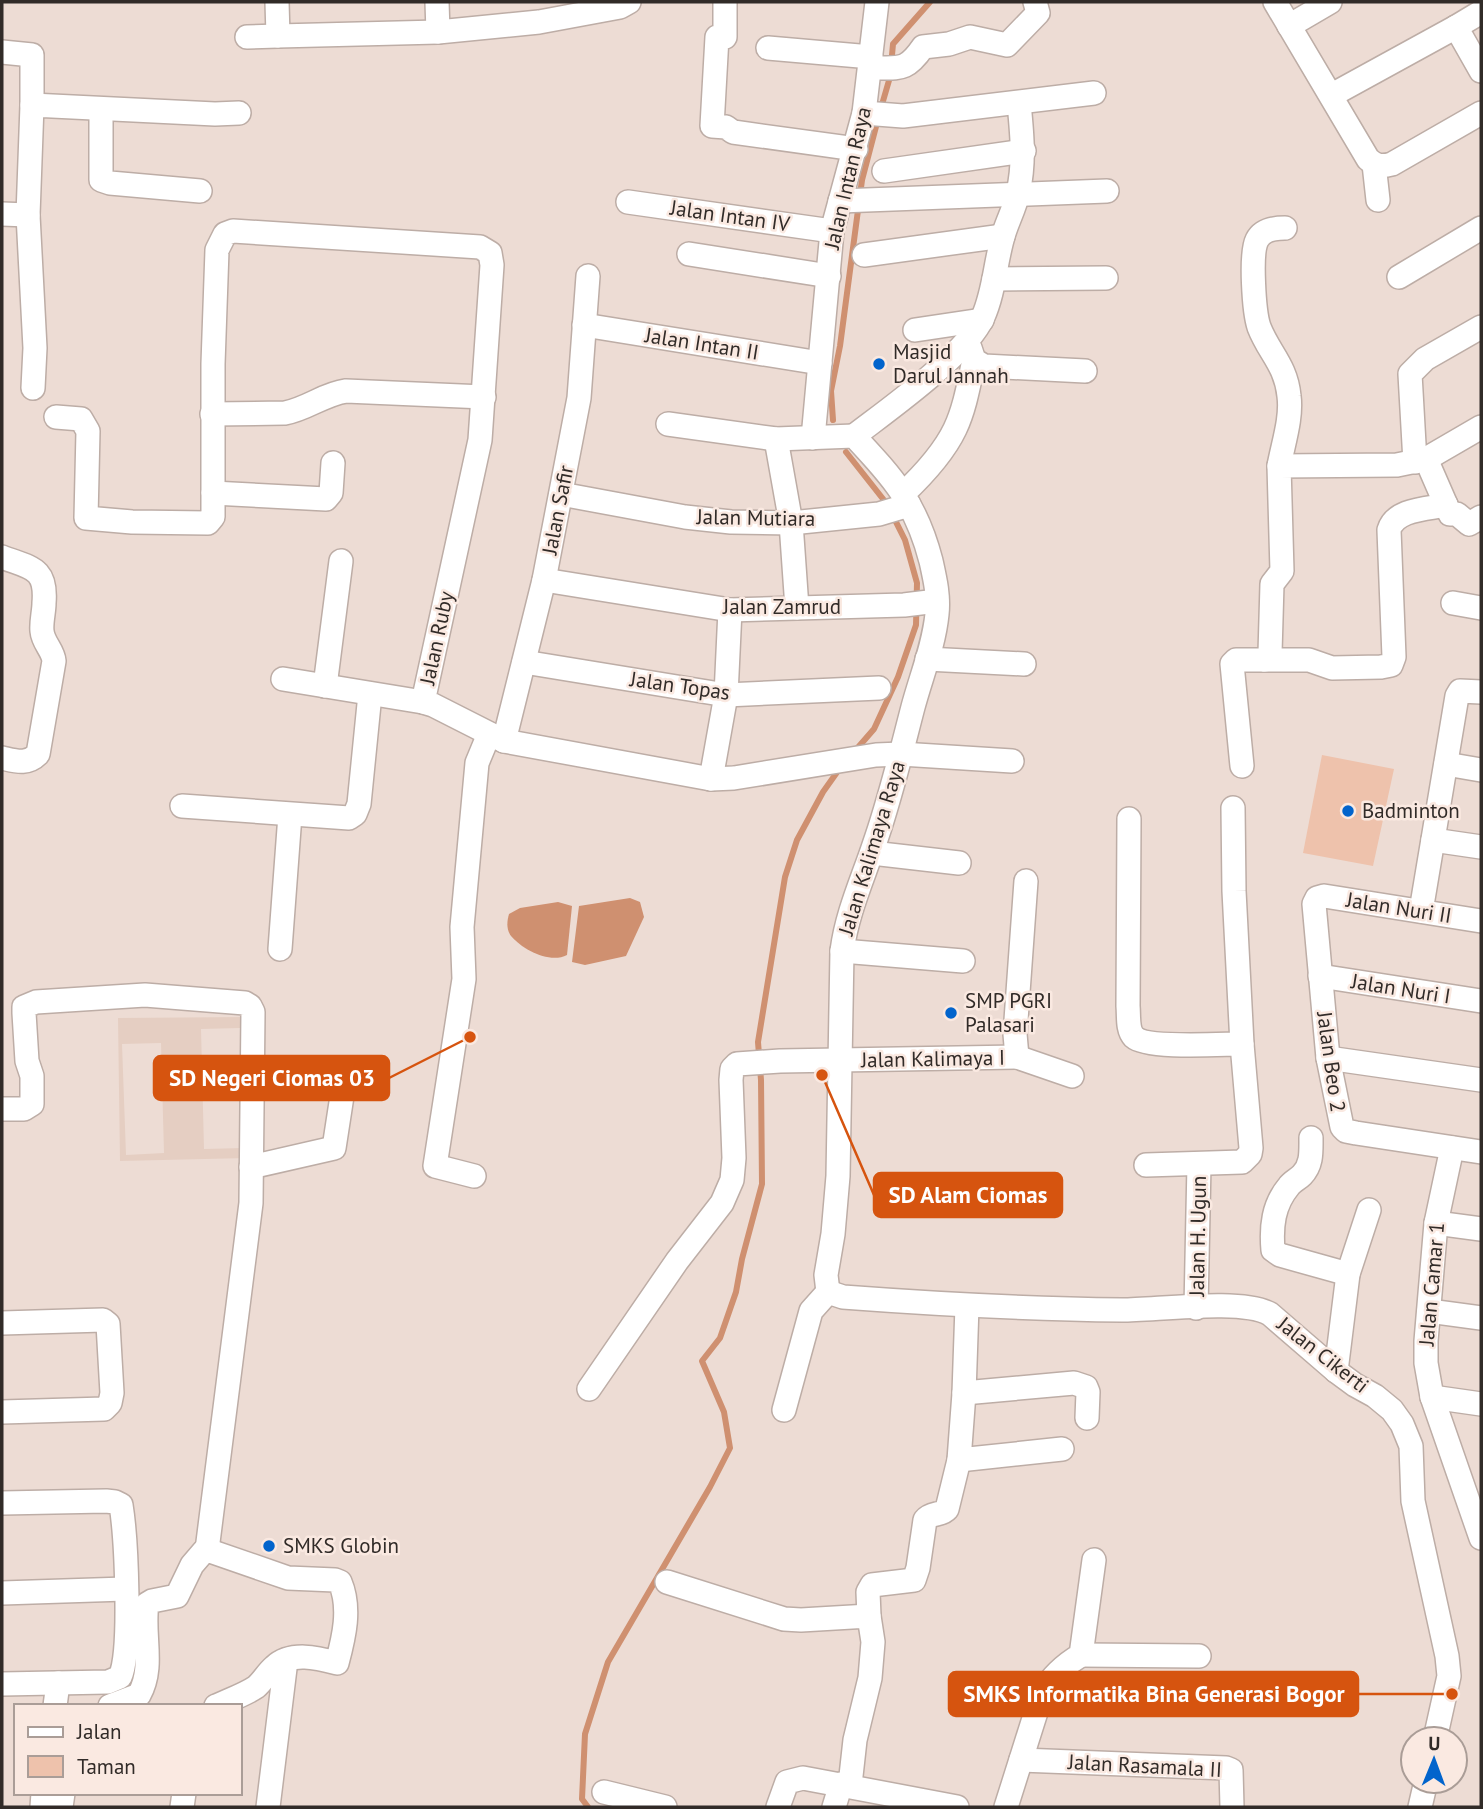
<svg xmlns="http://www.w3.org/2000/svg" width="1483" height="1809" font-family="'PT Sans',sans-serif">
	<style>
		.built { fill: #e5cec2; fill-rule: evenodd }
		.green { fill: #eec2ac }
		.water { fill: #cf9070 }
		.lines { fill: none; stroke-linecap: round; stroke-linejoin: round }
		.stream { stroke: #cf9070; stroke-width: 6 }
		.minor-casing { stroke: #bdada6; stroke-width: 26 }
		.minor { stroke: #fff; stroke-width: 23 }
		.poi-dot { fill: #0264cc; stroke: #fae9e1; stroke-width: 2.5 }
		.labels { text-anchor: middle; stroke-width: 5; stroke-linejoin: round; paint-order: stroke }
		.street-label { font-size: 21px; fill: #312b28; stroke: #fae9e1 }
		.poi-label { font-size: 21px; fill: #312b28; stroke: #fae9e1; text-anchor: start }
		.leader { fill: none; stroke: #d6540f; stroke-width: 2.5 }
		.callout-dot { fill: #d6540f; stroke: #fae9e1; stroke-width: 2.5 }
		.callout { fill: #d6540f; stroke: #d6540f; stroke-width: 2.5 }
		.callout-label { font-size: 23px; text-anchor: middle; font-weight: bold; fill: #fff }
	</style>
	<rect width="100%" height="100%" fill="#eddcd4"/>
	<path class="built" d="M246,1017L247,1158L120,1161L118,1018ZM240,1028L243,1148L204,1149L201,1029ZM161,1043L164,1153L126,1155L122,1044Z"/>
	<polygon class="green" points="1322,755 1394,769 1373,866 1303,853"/>
	<g class="water">
		<polygon points="630,898 640,902 644,917 626,956 585,965 572,962 579,906"/>
		<path d="M558,902L572,906L567,955C550,964 523,950 511,936C506,929 507,921 509,914L520,908Z"/>
	</g>
	<g class="lines">
		<g class="stream">
			<polyline points="881,108 890,77 893,44 930,2"/>
			<polyline points="833,420 831,391 840,346 862,180 878,119"/>
			<polyline points="846,452 887,504 905,540 917,583 916,625 898,677 874,729 854,752"/>
			<polyline points="588,1807 582,1799 585,1734 608,1662 710,1487 730,1448 724,1412 702,1361 720,1338 736,1292 742,1259 762,1184 761,1080 758,1042 785,877 797,840 823,792 840,768"/>
		</g>
		<defs>
			<g id="minor">
				<polyline points="277,2 278,36 438,32 539,22 620,7 629,2"/>
				<polyline points="437,2 438,32"/>
				<polyline points="725,2 725,37 717,37 712,126 726,127 733,132 856,149"/>
				<path d="M1275,2L1368,159C1376,166 1381,167 1392,164L1481,113"/>
				<polyline points="1481,12 1456,27 1481,71"/>
				<polyline points="1289,26 1330,2"/>
				<polyline points="247,37 278,36"/>
				<polyline points="768,48 871,57"/>
				<polyline points="2,52 32,55 32,105"/>
				<path d="M870,68C899,67 905,73 923,47L949,44L970,37L1007,45L1038,13L1035,2"/>
				<polyline points="1332,95 1456,27"/>
				<polyline points="101,109 101,180 110,183 200,191"/>
				<polyline points="864,113 903,116 1094,93"/>
				<polyline points="1374,164 1378,200"/>
				<polyline points="884,171 1024,151"/>
				<polyline points="840,201 1107,191"/>
				<polyline points="628,202 832,231"/>
				<polyline points="2,214 28,215"/>
				<polyline points="689,254 829,276"/>
				<polyline points="864,255 1003,236"/>
				<polyline points="1399,277 1481,228"/>
				<polyline points="994,279 1106,278"/>
				<polyline points="584,325 820,363"/>
				<polyline points="915,330 982,320"/>
				<polyline points="970,348 974,360 984,366 1085,371"/>
				<polyline points="33,388 35,348 28,215 32,105 215,114 239,113"/>
				<path d="M212,414L285,413C307,409 324,394 346,391L484,397"/>
				<polyline points="56,417 81,419 88,431 86,518 132,522 208,523 213,517 213,364 217,250 225,234 233,231 480,247 490,253 492,265 480,440 423,702 433,705 504,741 711,779 734,778 876,755 901,754 1012,761"/>
				<path d="M668,424L776,439L854,436C894,479 916,503 931,561C935,579 939,596 937,614C934,645 921,677 913,707C901,753 890,800 874,845C862,881 847,913 842,951L838,1176L833,1234L826,1275L828,1292"/>
				<path d="M854,436C889,409 966,355 983,317C995,290 995,261 1004,233C1008,220 1015,207 1018,193C1025,162 1022,134 1019,103"/>
				<polyline points="813,438 832,231 864,113 877,2"/>
				<polyline points="776,439 791,523 797,608"/>
				<polyline points="1426,459 1450,514 1457,514 1469,524 1481,517"/>
				<polyline points="1415,462 1410,374 1425,359 1481,327"/>
				<path d="M1279,466C1283,444 1292,418 1289,396C1286,365 1269,353 1259,327C1254,312 1250,254 1257,240C1262,230 1275,228 1285,228"/>
				<polyline points="213,493 326,499 331,493 333,463"/>
				<polyline points="561,494 685,517 731,522 791,523 879,514 909,505"/>
				<path d="M903,494C921,477 944,452 955,429C965,408 969,383 974,360"/>
				<path d="M2,557C30,568 47,567 44,603C44,612 41,622 42,631C43,643 53,650 54,661L38,754C27,765 16,761 2,758"/>
				<polyline points="544,580 730,610 904,605 937,601"/>
				<polyline points="1453,603 1481,608"/>
				<polyline points="927,659 1024,664"/>
				<path d="M1265,660H1309L1332,668L1381,667L1391,665L1394,657L1389,530C1395,509 1427,509 1446,505"/>
				<polyline points="524,662 726,695 879,688"/>
				<polyline points="283,679 423,702"/>
				<polyline points="325,686 341,561"/>
				<polyline points="504,741 544,580 579,398 588,276"/>
				<polyline points="1446,764 1481,770"/>
				<polyline points="1242,766 1232,664 1236,660 1265,660 1270,653 1272,584 1282,571 1279,466 1397,465 1426,459 1481,427"/>
				<polyline points="711,779 726,695 730,610"/>
				<polyline points="182,806 349,818 355,814 359,804 370,694"/>
				<polyline points="1233,808 1234,891 1242,1044"/>
				<path d="M1129,819L1128,1006C1129,1016 1127,1030 1134,1037C1147,1049 1222,1044 1242,1044L1251,1148L1250,1154L1242,1162L1146,1165"/>
				<polyline points="1433,840 1481,847"/>
				<polyline points="872,853 959,863"/>
				<polyline points="1421,911 1457,696 1460,691 1481,692"/>
				<polyline points="1481,921 1324,896 1317,898 1314,904 1328,1058 1342,1127 1346,1131 1356,1133 1481,1152"/>
				<polyline points="280,949 290,815"/>
				<polyline points="842,951 963,961"/>
				<polyline points="1320,976 1481,1001"/>
				<polyline points="1017,1057 1072,1076"/>
				<polyline points="1328,1058 1481,1080"/>
				<polyline points="2,1109 24,1109 32,1104 32,1076 27,1061 24,1013 24,1007 36,1002 145,995 245,1003 250,1006 253,1012 251,1203 207,1550"/>
				<path d="M1311,1138C1311,1152 1312,1165 1302,1175C1298,1179 1292,1182 1289,1186C1273,1205 1271,1227 1273,1250L1280,1255L1348,1274"/>
				<polyline points="1452,1148 1436,1223 1426,1341 1426,1363 1432,1397 1481,1538"/>
				<polyline points="251,1167 334,1148 342,1096"/>
				<polyline points="474,1176 435,1166 464,979 462,927 477,763 489,734"/>
				<polyline points="1436,1223 1481,1229"/>
				<path d="M828,1292L843,1297C936,1304 1028,1309 1122,1310C1157,1310 1243,1298 1270,1314L1336,1371L1355,1385L1375,1396L1392,1410L1402,1424L1411,1446L1413,1501L1447,1656L1449,1676L1435,1739"/>
				<polyline points="967,1306 964,1393 1074,1383 1086,1387 1088,1392 1087,1418"/>
				<polyline points="1196,1308 1199,1164"/>
				<polyline points="1429,1311 1481,1318"/>
				<polyline points="2,1323 103,1320 108,1324 112,1393 110,1403 104,1409 2,1412"/>
				<polyline points="1336,1371 1348,1274 1369,1210"/>
				<polyline points="589,1389 677,1261 722,1203 732,1180 734,1158 731,1080 732,1069 737,1064 780,1061 1017,1057 1015,1034 1026,881"/>
				<polyline points="964,1393 959,1460 1062,1449"/>
				<polyline points="1432,1397 1481,1404"/>
				<polyline points="784,1410 811,1311 828,1292"/>
				<path d="M2,1503L106,1501L115,1502L121,1505C126,1536 132,1651 120,1677L108,1682L2,1684"/>
				<polyline points="667,1582 784,1619 801,1620 869,1616 873,1642 870,1678 855,1740 850,1785"/>
				<polyline points="2,1593 125,1589"/>
				<path d="M869,1616L868,1592L872,1585L914,1580L918,1568L925,1520C931,1512 941,1516 947,1509L959,1460"/>
				<polyline points="1081,1655 1199,1656"/>
				<polyline points="55,1706 58,1683"/>
				<path d="M110,1706L139,1695C155,1667 142,1634 147,1604L152,1601L177,1596L192,1565L204,1551L207,1550L288,1578L335,1580L340,1582C351,1608 344,1637 337,1663C318,1658 291,1651 274,1667C267,1673 263,1681 256,1687C244,1695 229,1700 216,1706"/>
				<polyline points="1021,1760 1226,1768 1231,1770 1232,1807"/>
				<polyline points="604,1792 665,1807"/>
				<polyline points="42,1807 43,1793"/>
				<polyline points="61,1807 63,1793"/>
				<polyline points="182,1807 184,1793"/>
				<polyline points="268,1807 286,1660"/>
				<polyline points="778,1807 787,1782 803,1778 957,1807"/>
				<polyline points="834,1807 841,1784"/>
				<path d="M1006,1807L1042,1693C1052,1676 1064,1665 1081,1655L1094,1560"/>
				<polyline points="1420,1807 1426,1781"/>
			</g>
		</defs>
		<use href="#minor" class="minor-casing"/>
		<use href="#minor" class="minor"/>
	</g>
	<g class="poi-dot">
		<circle cx="879" cy="364" r="7"/>
		<circle cx="1348" cy="811" r="7"/>
		<circle cx="951" cy="1013" r="7"/>
		<circle cx="269" cy="1546" r="7"/>
	</g>
	<g class="labels">
		<g class="street-label">
			<text transform="translate(848 178) rotate(-77)" y="7">Jalan Intan Raya</text>
			<text transform="translate(730 216) rotate(8)" y="7">Jalan Intan IV</text>
			<text transform="translate(702 344) rotate(9)" y="7">Jalan Intan II</text>
			<text transform="translate(558 510) rotate(-79)" y="7">Jalan Safir</text>
			<text transform="translate(756 518) rotate(1)" y="7">Jalan Mutiara</text>
			<text x="782" y="614">Jalan Zamrud</text>
			<text transform="translate(437 638) rotate(-78)" y="7">Jalan Ruby</text>
			<text transform="translate(680 686) rotate(8)" y="7">Jalan Topas</text>
			<text transform="translate(872 848) rotate(-73)" y="7">Jalan Kalimaya Raya</text>
			<text transform="translate(1399 908) rotate(9)" y="7">Jalan Nuri II</text>
			<text transform="translate(1401 989) rotate(9)" y="7">Jalan Nuri I</text>
			<text transform="translate(933 1059) rotate(-1)" y="7">Jalan Kalimaya I</text>
			<text transform="translate(1331 1062) rotate(82)" y="7">Jalan Beo 2</text>
			<text transform="translate(1198 1236) rotate(-89)" y="7">Jalan H. Ugun</text>
			<text transform="translate(1432 1284) rotate(-85)" y="7">Jalan Camar 1</text>
			<text transform="translate(1323 1355) rotate(38)" y="7">Jalan Cikerti</text>
			<text transform="translate(1145 1766) rotate(3)" y="7">Jalan Rasamala II</text>
		</g>
		<g class="poi-label">
			<text x="893" y="359">Masjid<tspan x="893" dy="24">Darul Jannah</tspan></text>
			<text x="1362" y="818">Badminton</text>
			<text x="965" y="1008">SMP PGRI<tspan x="965" dy="24">Palasari</tspan></text>
			<text x="283" y="1553">SMKS Globin</text>
		</g>
	</g>
	<path class="leader" d="M470 1037L389 1078M822 1075L874 1195M1452 1694L1358 1694"/>
	<g class="callout-dot">
		<circle cx="470" cy="1037" r="7"/>
		<circle cx="822" cy="1075" r="7"/>
		<circle cx="1452" cy="1694" r="7"/>
	</g>
	<g class="callout">
		<rect x="154" y="1056" width="235" height="44" rx="7"/>
		<rect x="874" y="1173" width="188" height="44" rx="7"/>
		<rect x="949" y="1672" width="409" height="44" rx="7"/>
	</g>
	<g class="callout-label">
		<text x="272" y="1086">SD Negeri Ciomas 03</text>
		<text x="968" y="1203">SD Alam Ciomas</text>
		<text x="1154" y="1702">SMKS Informatika Bina Generasi Bogor</text>
	</g>
	<rect width="1483" height="1809" fill="none" stroke="#312b28" stroke-width="7"/>
	<rect x="14" y="1704" width="228" height="91" fill="#fae9e1" stroke="#aa9d97" stroke-width="2"/>
	<rect x="28" y="1727" width="35" height="10" fill="#ffffff" stroke="#aa9d97" stroke-width="2"/>
	<text x="77" y="1739" font-size="21" fill="#312b28">Jalan</text>
	<rect x="28" y="1756" width="35" height="21" fill="#eec2ac" stroke="#aa9d97" stroke-width="2"/>
	<text x="77" y="1774" font-size="21" fill="#312b28">Taman</text>
	<g transform="translate(1434 1760) rotate(1)"><circle r="33" fill="#fae9e1" stroke="#aa9d97" stroke-width="2"/>
	<path d="M0-5L12 26L0 18L-12 26Z" fill="#0264cc"/>
	<text y="-10" font-size="19" font-weight="bold" text-anchor="middle" fill="#312b28">U</text>
	</g>
</svg>
